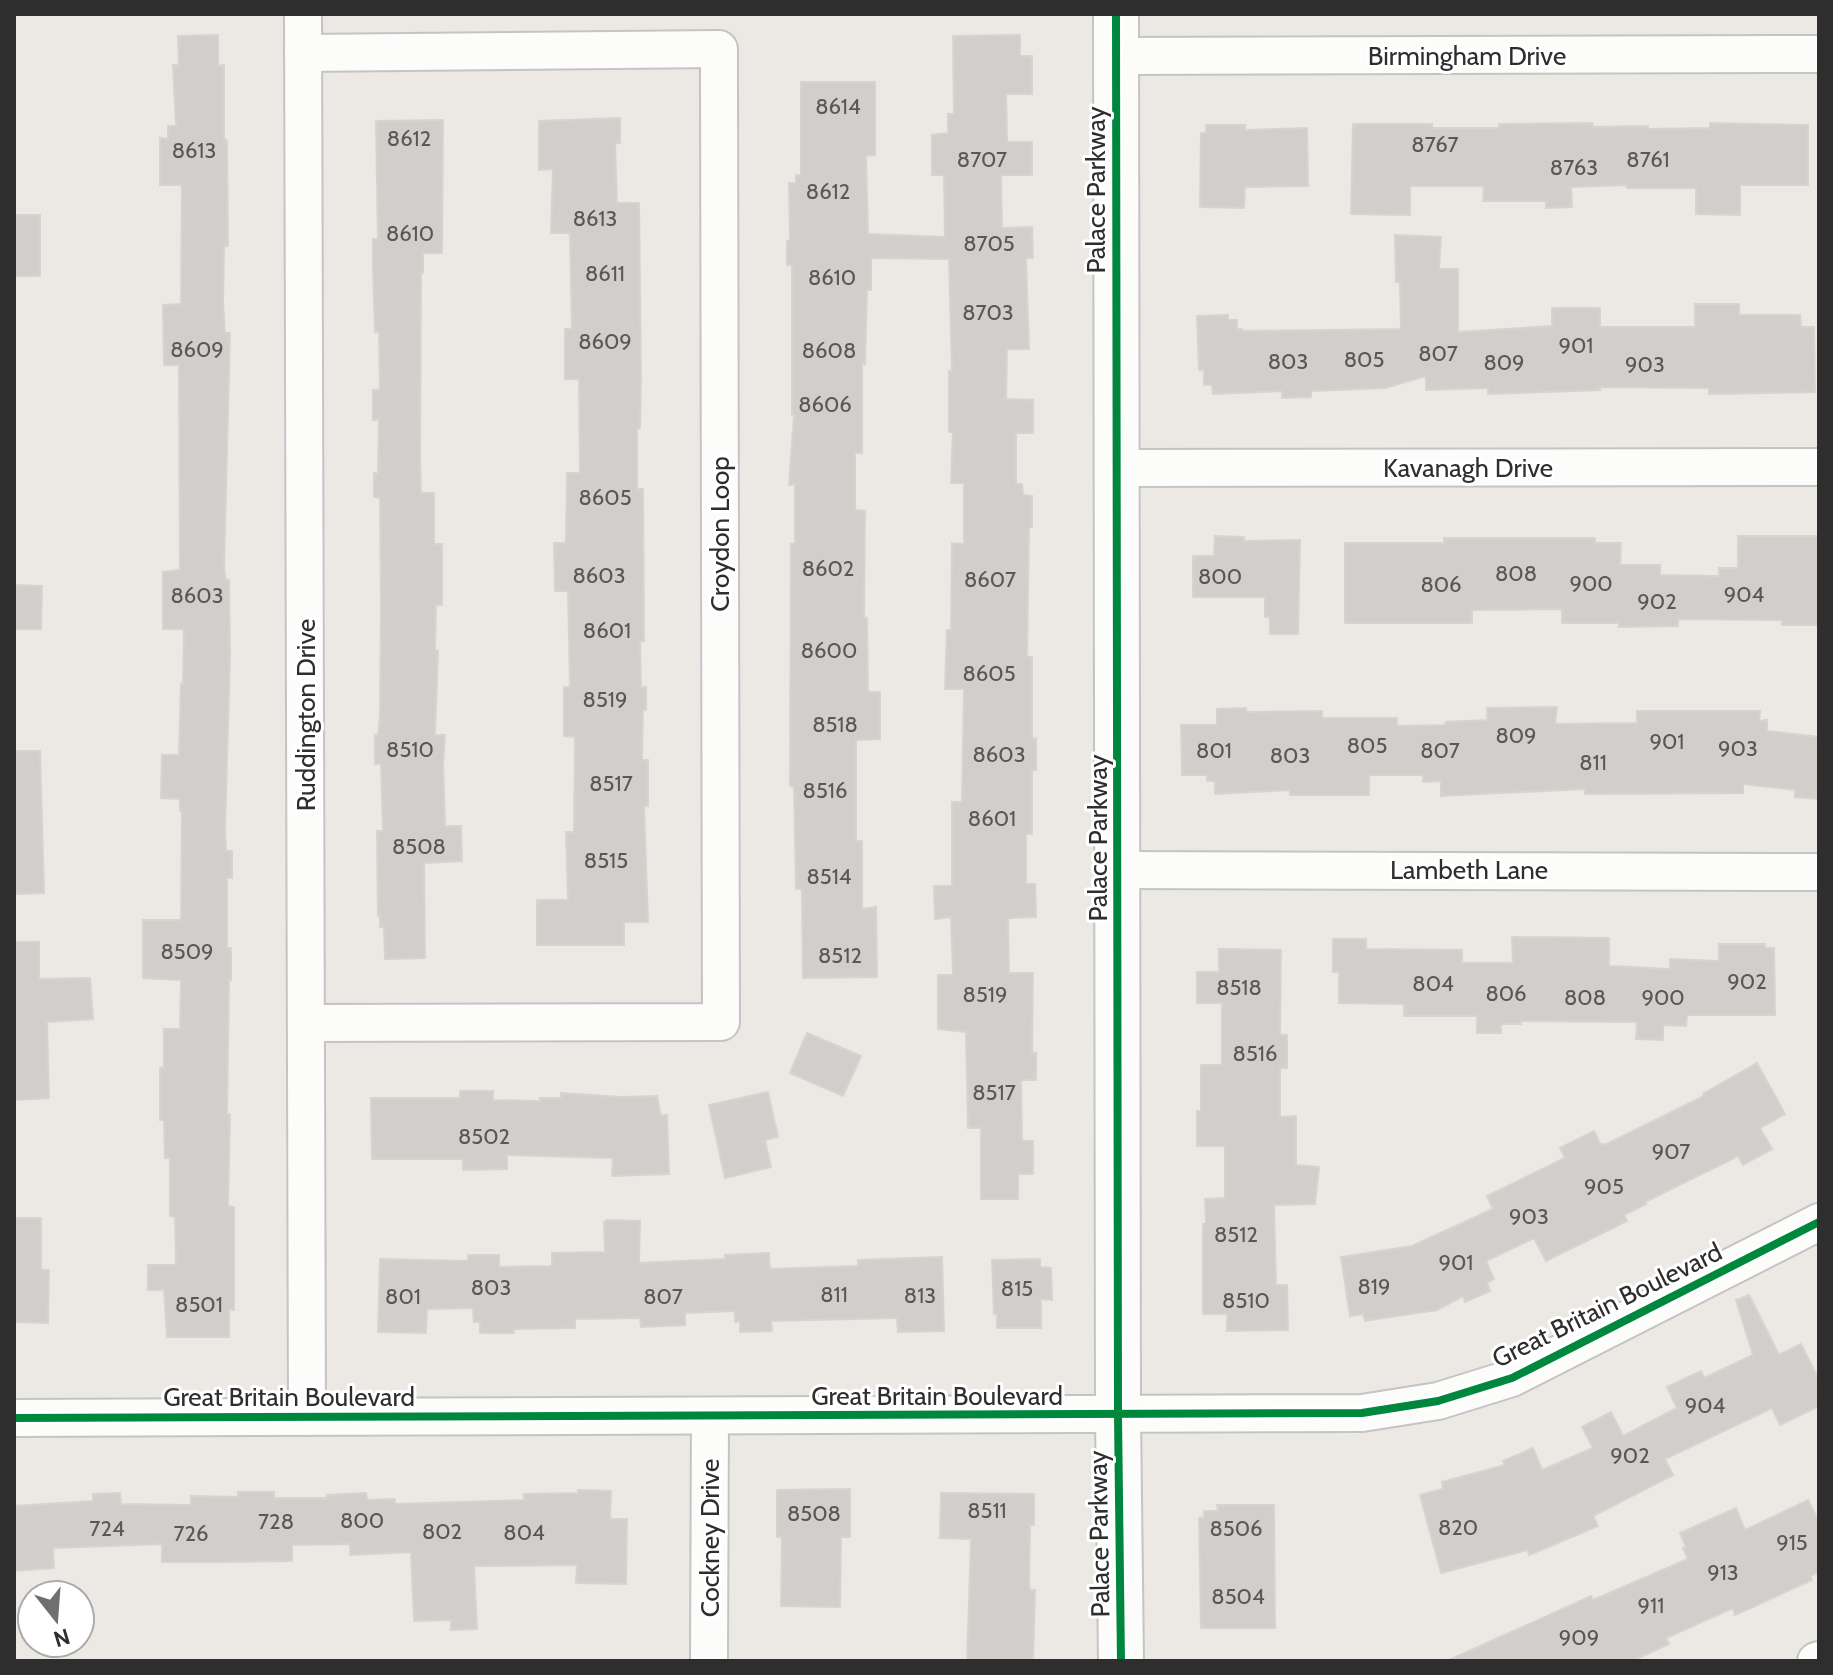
<svg xmlns="http://www.w3.org/2000/svg" width="1833" height="1675" font-family="Cabin,sans-serif">
	<style>
		.building { fill: #d1cecb; stroke: #d7d4d0; stroke-width: 2 }
		.lines { fill: none; stroke-linecap: round; stroke-linejoin: round }
		.street-casing { stroke: #c5c4c5; stroke-width: 40 }
		.secondary-casing { stroke: #c5c4c5; stroke-width: 48 }
		.street { stroke: #fcfcfb; stroke-width: 36 }
		.secondary { stroke: #fcfcfb; stroke-width: 44 }
		.cycleway-casing { stroke: #fff; stroke-width: 13 }
		.cycleway { stroke: #00873e; stroke-width: 8 }
		.labels { text-anchor: middle; stroke-width: 6; stroke-linejoin: round; paint-order: stroke }
		.number-label { font-size: 22px; fill: #585857 }
		.street-label { font-size: 26px; fill: #2e2e2e; stroke: #fff }
	</style>
	<rect width="100%" height="100%" fill="#ece8e4"/>
	<g class="building">
		<polygon points="218,35 218,66 224,65 224,140 227,140 228,246 224,246 223,304 225,333 230,333 224,569 226,580 229,580 230,655 225,831 226,851 232,851 232,878 227,878 227,948 231,948 231,980 229,980 227,1114 230,1114 228,1206 234,1207 234,1310 229,1310 229,1337 167,1337 164,1290 148,1290 148,1265 176,1265 175,1217 170,1216 170,1158 165,1158 164,1120 160,1120 160,1068 164,1068 164,1029 180,1029 181,980 143,978 143,920 181,920 182,811 180,811 180,799 161,798 162,755 179,755 181,684 183,684 184,629 163,629 163,572 180,570 179,365 164,365 163,305 181,304 182,185 160,185 160,138 168,139 168,126 176,126 173,65 179,65 178,36"/>
		<polygon points="1020,35 1020,56 1032,56 1032,94 1006,94 1007,142 1032,142 1032,175 1001,175 1002,228 1032,227 1033,258 1026,258 1029,349 1007,349 1006,399 1033,400 1033,433 1016,433 1016,484 1022,484 1023,495 1032,496 1032,527 1029,527 1027,656 1032,657 1032,739 1036,738 1036,770 1032,770 1032,834 1026,834 1026,884 1035,884 1036,917 1008,918 1009,973 1033,973 1032,1053 1036,1053 1036,1080 1021,1080 1022,1141 1033,1141 1033,1174 1018,1174 1018,1199 981,1199 981,1128 968,1128 966,1032 938,1029 938,975 953,975 951,917 935,919 934,886 952,886 952,802 962,802 964,689 945,689 947,630 951,630 952,543 964,544 964,483 951,483 953,432 949,432 949,371 952,371 949,259 871,258 871,290 867,290 865,364 862,363 862,453 855,453 855,510 865,511 864,618 867,618 868,692 880,692 880,739 856,740 856,841 862,841 862,909 876,907 877,977 803,978 802,889 796,889 794,787 790,786 791,544 795,544 795,484 789,485 794,415 792,415 792,265 787,265 787,241 790,241 789,183 796,183 796,175 801,175 801,82 875,82 875,155 866,156 868,234 945,237 944,175 932,175 932,135 948,133 948,114 954,114 953,36"/>
		<polygon points="620,118 620,143 615,143 617,203 639,203 641,379 640,428 637,429 637,489 643,489 644,641 640,641 641,687 646,687 646,710 643,710 642,760 648,760 648,806 644,806 648,922 624,922 624,945 537,945 537,900 568,900 566,832 574,832 575,737 564,736 564,687 570,687 568,591 555,591 554,543 566,543 567,473 580,473 579,379 565,379 565,329 572,329 570,233 551,233 553,169 539,170 539,121"/>
		<polygon points="443,120 442,253 423,253 423,273 421,273 420,458 421,493 434,493 434,544 442,544 442,605 436,605 435,650 438,651 435,735 445,735 443,763 445,826 461,826 462,861 424,863 425,958 385,959 384,927 380,927 380,916 378,916 377,831 383,831 381,764 375,764 375,735 378,735 380,715 381,607 380,498 374,497 374,473 378,474 379,419 373,420 373,390 380,390 379,332 375,332 373,270 373,239 378,239 376,121"/>
		<polygon points="1592,123 1593,127 1648,126 1648,129 1710,128 1710,123 1808,125 1808,185 1740,185 1740,215 1696,214 1696,188 1627,188 1626,185 1571,187 1572,207 1546,208 1546,201 1483,201 1484,186 1410,186 1410,215 1351,214 1353,124 1432,124 1432,128 1499,128 1499,124"/>
		<polygon points="1206,125 1245,125 1245,130 1307,128 1308,186 1245,187 1244,208 1200,207 1201,133 1206,133"/>
		<rect x="14" y="215" width="26" height="61"/>
		<polygon points="1395,235 1441,237 1439,269 1458,269 1458,332 1552,326 1552,308 1600,308 1600,327 1695,327 1695,304 1739,304 1739,315 1800,315 1801,327 1814,327 1815,392 1709,394 1709,388 1600,387 1600,390 1488,394 1488,388 1426,390 1426,376 1385,388 1311,391 1311,397 1282,398 1282,391 1213,394 1212,385 1204,385 1204,370 1199,370 1197,316 1228,315 1228,320 1237,320 1237,329 1242,329 1242,331 1401,329 1400,282 1396,282"/>
		<polygon points="1215,536 1244,537 1244,541 1300,540 1298,634 1270,634 1270,617 1265,617 1265,597 1193,597 1193,556 1214,556"/>
		<polygon points="1738,536 1819,536 1819,625 1782,625 1782,620 1678,619 1678,626 1619,627 1619,623 1562,623 1562,609 1472,610 1472,623 1345,623 1345,543 1444,543 1444,538 1595,538 1595,543 1621,543 1620,565 1660,565 1660,575 1719,576 1719,568 1738,568"/>
		<polygon points="14,585 42,586 41,629 14,629"/>
		<polygon points="1557,707 1555,724 1637,723 1637,711 1760,711 1759,721 1767,720 1767,731 1819,737 1819,799 1795,797 1795,790 1743,784 1743,793 1585,794 1585,789 1441,796 1441,781 1423,782 1423,775 1369,775 1369,795 1290,795 1290,790 1215,794 1215,781 1207,781 1207,775 1182,775 1181,725 1217,725 1217,709 1246,708 1246,712 1322,711 1322,718 1397,718 1397,726 1445,725 1446,722 1487,720 1487,708"/>
		<polygon points="14,751 40,751 44,893 14,894"/>
		<polygon points="1512,937 1609,938 1609,966 1670,969 1670,959 1719,961 1719,944 1765,944 1765,948 1774,948 1775,1015 1687,1015 1686,1026 1663,1025 1663,1040 1636,1039 1637,1022 1521,1021 1521,1024 1501,1024 1501,1033 1477,1033 1477,1016 1404,1016 1404,1004 1339,1003 1339,972 1333,972 1333,939 1366,939 1366,949 1462,950 1462,963 1513,963"/>
		<polygon points="14,942 39,942 39,979 90,978 93,1019 47,1022 49,1098 14,1100"/>
		<polygon points="1219,949 1281,950 1280,1035 1287,1035 1287,1068 1280,1068 1280,1117 1296,1116 1296,1165 1319,1167 1315,1204 1274,1205 1276,1285 1287,1285 1288,1330 1227,1331 1227,1314 1203,1314 1203,1224 1206,1224 1205,1199 1225,1198 1225,1146 1197,1146 1197,1111 1201,1111 1201,1065 1222,1065 1222,1003 1197,1003 1197,972 1219,972"/>
		<polygon points="807,1033 861,1056 843,1096 790,1073"/>
		<polygon points="1757,1063 1785,1114 1760,1128 1772,1149 1743,1165 1738,1156 1645,1202 1646,1204 1624,1215 1627,1221 1546,1261 1534,1238 1486,1261 1494,1279 1487,1283 1490,1291 1465,1302 1463,1296 1437,1310 1365,1321 1363,1314 1350,1316 1341,1257 1412,1246 1493,1209 1487,1196 1565,1158 1560,1148 1594,1131 1601,1145 1609,1143 1704,1096 1703,1094"/>
		<polygon points="460,1091 493,1091 493,1100 540,1101 540,1098 561,1098 561,1093 622,1097 657,1096 661,1116 667,1115 669,1174 612,1176 613,1158 507,1155 507,1169 463,1170 463,1159 372,1159 371,1098 460,1098"/>
		<polygon points="768,1092 778,1137 765,1140 771,1167 725,1178 709,1105"/>
		<polygon points="14,1218 41,1218 41,1270 49,1270 48,1323 14,1322"/>
		<polygon points="607,1220 640,1221 639,1263 725,1259 725,1255 769,1253 770,1269 858,1266 858,1260 942,1257 944,1331 898,1332 897,1318 771,1321 772,1331 740,1332 740,1321 735,1322 735,1311 685,1313 685,1325 641,1327 640,1318 575,1319 575,1328 514,1329 514,1333 480,1333 480,1322 474,1322 473,1308 427,1309 426,1333 378,1332 380,1259 468,1261 468,1255 499,1255 499,1267 552,1266 552,1253 605,1252 604,1222"/>
		<polygon points="1040,1259 1040,1267 1051,1268 1052,1300 1041,1299 1041,1328 997,1328 997,1314 994,1314 992,1260"/>
		<polygon points="1749,1295 1779,1355 1801,1344 1819,1380 1819,1406 1780,1425 1772,1408 1665,1459 1673,1475 1593,1516 1598,1526 1529,1555 1528,1550 1441,1573 1420,1495 1443,1489 1442,1482 1505,1465 1503,1461 1533,1448 1542,1470 1593,1448 1582,1427 1611,1412 1623,1436 1677,1408 1667,1387 1701,1371 1704,1378 1753,1355 1736,1300"/>
		<polygon points="850,1489 850,1537 841,1537 840,1607 781,1606 782,1537 777,1537 777,1490"/>
		<polygon points="578,1490 611,1491 610,1519 627,1519 626,1584 576,1583 577,1565 474,1566 477,1629 451,1630 451,1620 414,1621 411,1552 350,1555 350,1544 292,1545 292,1561 220,1562 162,1562 162,1544 53,1548 54,1568 14,1571 14,1506 93,1501 93,1494 120,1493 121,1504 191,1505 191,1496 238,1497 238,1492 274,1492 274,1498 327,1498 327,1495 366,1493 367,1500 395,1499 395,1504 524,1500 524,1494 578,1493"/>
		<polygon points="941,1493 1034,1494 1034,1525 1030,1525 1029,1583 1030,1590 1035,1590 1033,1661 967,1661 971,1539 940,1538"/>
		<polygon points="1808,1500 1819,1522 1819,1572 1810,1576 1812,1580 1735,1615 1733,1608 1666,1638 1669,1644 1632,1661 1447,1661 1591,1596 1593,1600 1688,1559 1683,1548 1686,1547 1680,1533 1736,1508 1745,1530"/>
		<polygon points="1217,1505 1274,1505 1275,1628 1201,1628 1199,1518 1204,1518 1204,1511 1218,1511"/>
	</g>
	<g class="lines">
		<defs>
			<g id="street">
				<polyline points="303,14 307,1417"/>
				<polyline points="303,53 719,49 719,79 721,1022 307,1023"/>
				<polyline points="1116,56 1819,54"/>
				<polyline points="1116,468 1819,467"/>
				<polyline points="1118,870 1819,872"/>
				<polyline points="14,1418 1362,1413 1438,1401 1512,1378 1819,1222"/>
				<polyline points="709,1661 710,1416"/>
				<polyline points="1816,1661 1819,1660"/>
			</g>
			<polyline id="secondary" points="1116,14 1118,1416 1121,1661"/>
		</defs>
		<use href="#street" class="street-casing"/>
		<use href="#secondary" class="secondary-casing"/>
		<use href="#street" class="street"/>
		<use href="#secondary" class="secondary"/>
		<defs>
			<g id="cycleway">
				<polyline points="1116,14 1118,1416 1121,1661"/>
				<polyline points="14,1418 1362,1413 1438,1401 1512,1378 1819,1222"/>
			</g>
		</defs>
		<use href="#cycleway" class="cycleway-casing"/>
		<use href="#cycleway" class="cycleway"/>
	</g>
	<g class="labels">
		<g class="number-label">
			<text x="838" y="114">8614</text>
			<text x="409" y="146">8612</text>
			<text x="1435" y="152">8767</text>
			<text x="194" y="158">8613</text>
			<text x="982" y="167">8707</text>
			<text x="1648" y="167">8761</text>
			<text x="1574" y="175">8763</text>
			<text x="828" y="199">8612</text>
			<text x="595" y="226">8613</text>
			<text x="410" y="241">8610</text>
			<text x="989" y="251">8705</text>
			<text x="605" y="281">8611</text>
			<text x="832" y="285">8610</text>
			<text x="988" y="320">8703</text>
			<text x="605" y="349">8609</text>
			<text x="1576" y="353">901</text>
			<text x="197" y="357">8609</text>
			<text x="829" y="358">8608</text>
			<text x="1438" y="361">807</text>
			<text x="1364" y="367">805</text>
			<text x="1288" y="369">803</text>
			<text x="1504" y="370">809</text>
			<text x="1645" y="372">903</text>
			<text x="825" y="412">8606</text>
			<text x="605" y="505">8605</text>
			<text x="828" y="576">8602</text>
			<text x="1516" y="581">808</text>
			<text x="599" y="583">8603</text>
			<text x="1220" y="584">800</text>
			<text x="990" y="587">8607</text>
			<text x="1591" y="591">900</text>
			<text x="1441" y="592">806</text>
			<text x="1744" y="602">904</text>
			<text x="197" y="603">8603</text>
			<text x="1657" y="609">902</text>
			<text x="607" y="638">8601</text>
			<text x="829" y="658">8600</text>
			<text x="989" y="681">8605</text>
			<text x="605" y="707">8519</text>
			<text x="835" y="732">8518</text>
			<text x="1516" y="743">809</text>
			<text x="1667" y="749">901</text>
			<text x="1367" y="753">805</text>
			<text x="1738" y="756">903</text>
			<text x="410" y="757">8510</text>
			<text x="1214" y="758">801</text>
			<text x="1440" y="758">807</text>
			<text x="999" y="762">8603</text>
			<text x="1290" y="763">803</text>
			<text x="1593" y="770">811</text>
			<text x="611" y="791">8517</text>
			<text x="825" y="798">8516</text>
			<text x="992" y="826">8601</text>
			<text x="419" y="854">8508</text>
			<text x="606" y="868">8515</text>
			<text x="829" y="884">8514</text>
			<text x="187" y="959">8509</text>
			<text x="840" y="963">8512</text>
			<text x="1747" y="989">902</text>
			<text x="1433" y="991">804</text>
			<text x="1239" y="995">8518</text>
			<text x="1506" y="1001">806</text>
			<text x="985" y="1002">8519</text>
			<text x="1585" y="1005">808</text>
			<text x="1663" y="1005">900</text>
			<text x="1255" y="1061">8516</text>
			<text x="994" y="1100">8517</text>
			<text x="484" y="1144">8502</text>
			<text x="1671" y="1159">907</text>
			<text x="1604" y="1194">905</text>
			<text x="1529" y="1224">903</text>
			<text x="1236" y="1242">8512</text>
			<text x="1456" y="1270">901</text>
			<text x="1374" y="1294">819</text>
			<text x="491" y="1295">803</text>
			<text x="1017" y="1296">815</text>
			<text x="834" y="1302">811</text>
			<text x="920" y="1303">813</text>
			<text x="403" y="1304">801</text>
			<text x="663" y="1304">807</text>
			<text x="1246" y="1308">8510</text>
			<text x="199" y="1312">8501</text>
			<text x="1705" y="1413">904</text>
			<text x="1630" y="1463">902</text>
			<text x="987" y="1518">8511</text>
			<text x="814" y="1521">8508</text>
			<text x="362" y="1528">800</text>
			<text x="276" y="1529">728</text>
			<text x="1458" y="1535">820</text>
			<text x="107" y="1536">724</text>
			<text x="1236" y="1536">8506</text>
			<text x="442" y="1539">802</text>
			<text x="524" y="1540">804</text>
			<text x="191" y="1541">726</text>
			<text x="1792" y="1550">915</text>
			<text x="1723" y="1580">913</text>
			<text x="1238" y="1604">8504</text>
			<text x="1651" y="1613">911</text>
			<text x="1579" y="1645">909</text>
		</g>
		<g class="street-label">
			<text x="1467" y="65">Birmingham Drive</text>
			<text transform="translate(1096 190) rotate(-90)" y="9">Palace Parkway</text>
			<text x="1468" y="477">Kavanagh Drive</text>
			<text transform="translate(720 534) rotate(-90)" y="9">Croydon Loop</text>
			<text transform="translate(306 715) rotate(-90)" y="9">Ruddington Drive</text>
			<text transform="translate(1098 838) rotate(-90)" y="9">Palace Parkway</text>
			<text x="1469" y="879">Lambeth Lane</text>
			<text transform="translate(1607 1305) rotate(-26)" y="9">Great Britain Boulevard</text>
			<text x="937" y="1405">Great Britain Boulevard</text>
			<text x="289" y="1406">Great Britain Boulevard</text>
			<text transform="translate(1099 1534) rotate(-91)" y="9">Palace Parkway</text>
			<text transform="translate(710 1538) rotate(-90)" y="9">Cockney Drive</text>
		</g>
	</g>
	<rect width="1833" height="1675" fill="none" stroke="#2e2e2e" stroke-width="32"/>
	<g transform="translate(56 1619) rotate(163)"><circle r="38" fill="#ffffff" stroke="#ababab" stroke-width="2"/>
	<path d="M0-6L14 30L0 20L-14 30Z" fill="#706f6e"/>
	<text y="-12" font-size="22" font-weight="bold" text-anchor="middle" fill="#2e2e2e">N</text>
	</g>
</svg>
